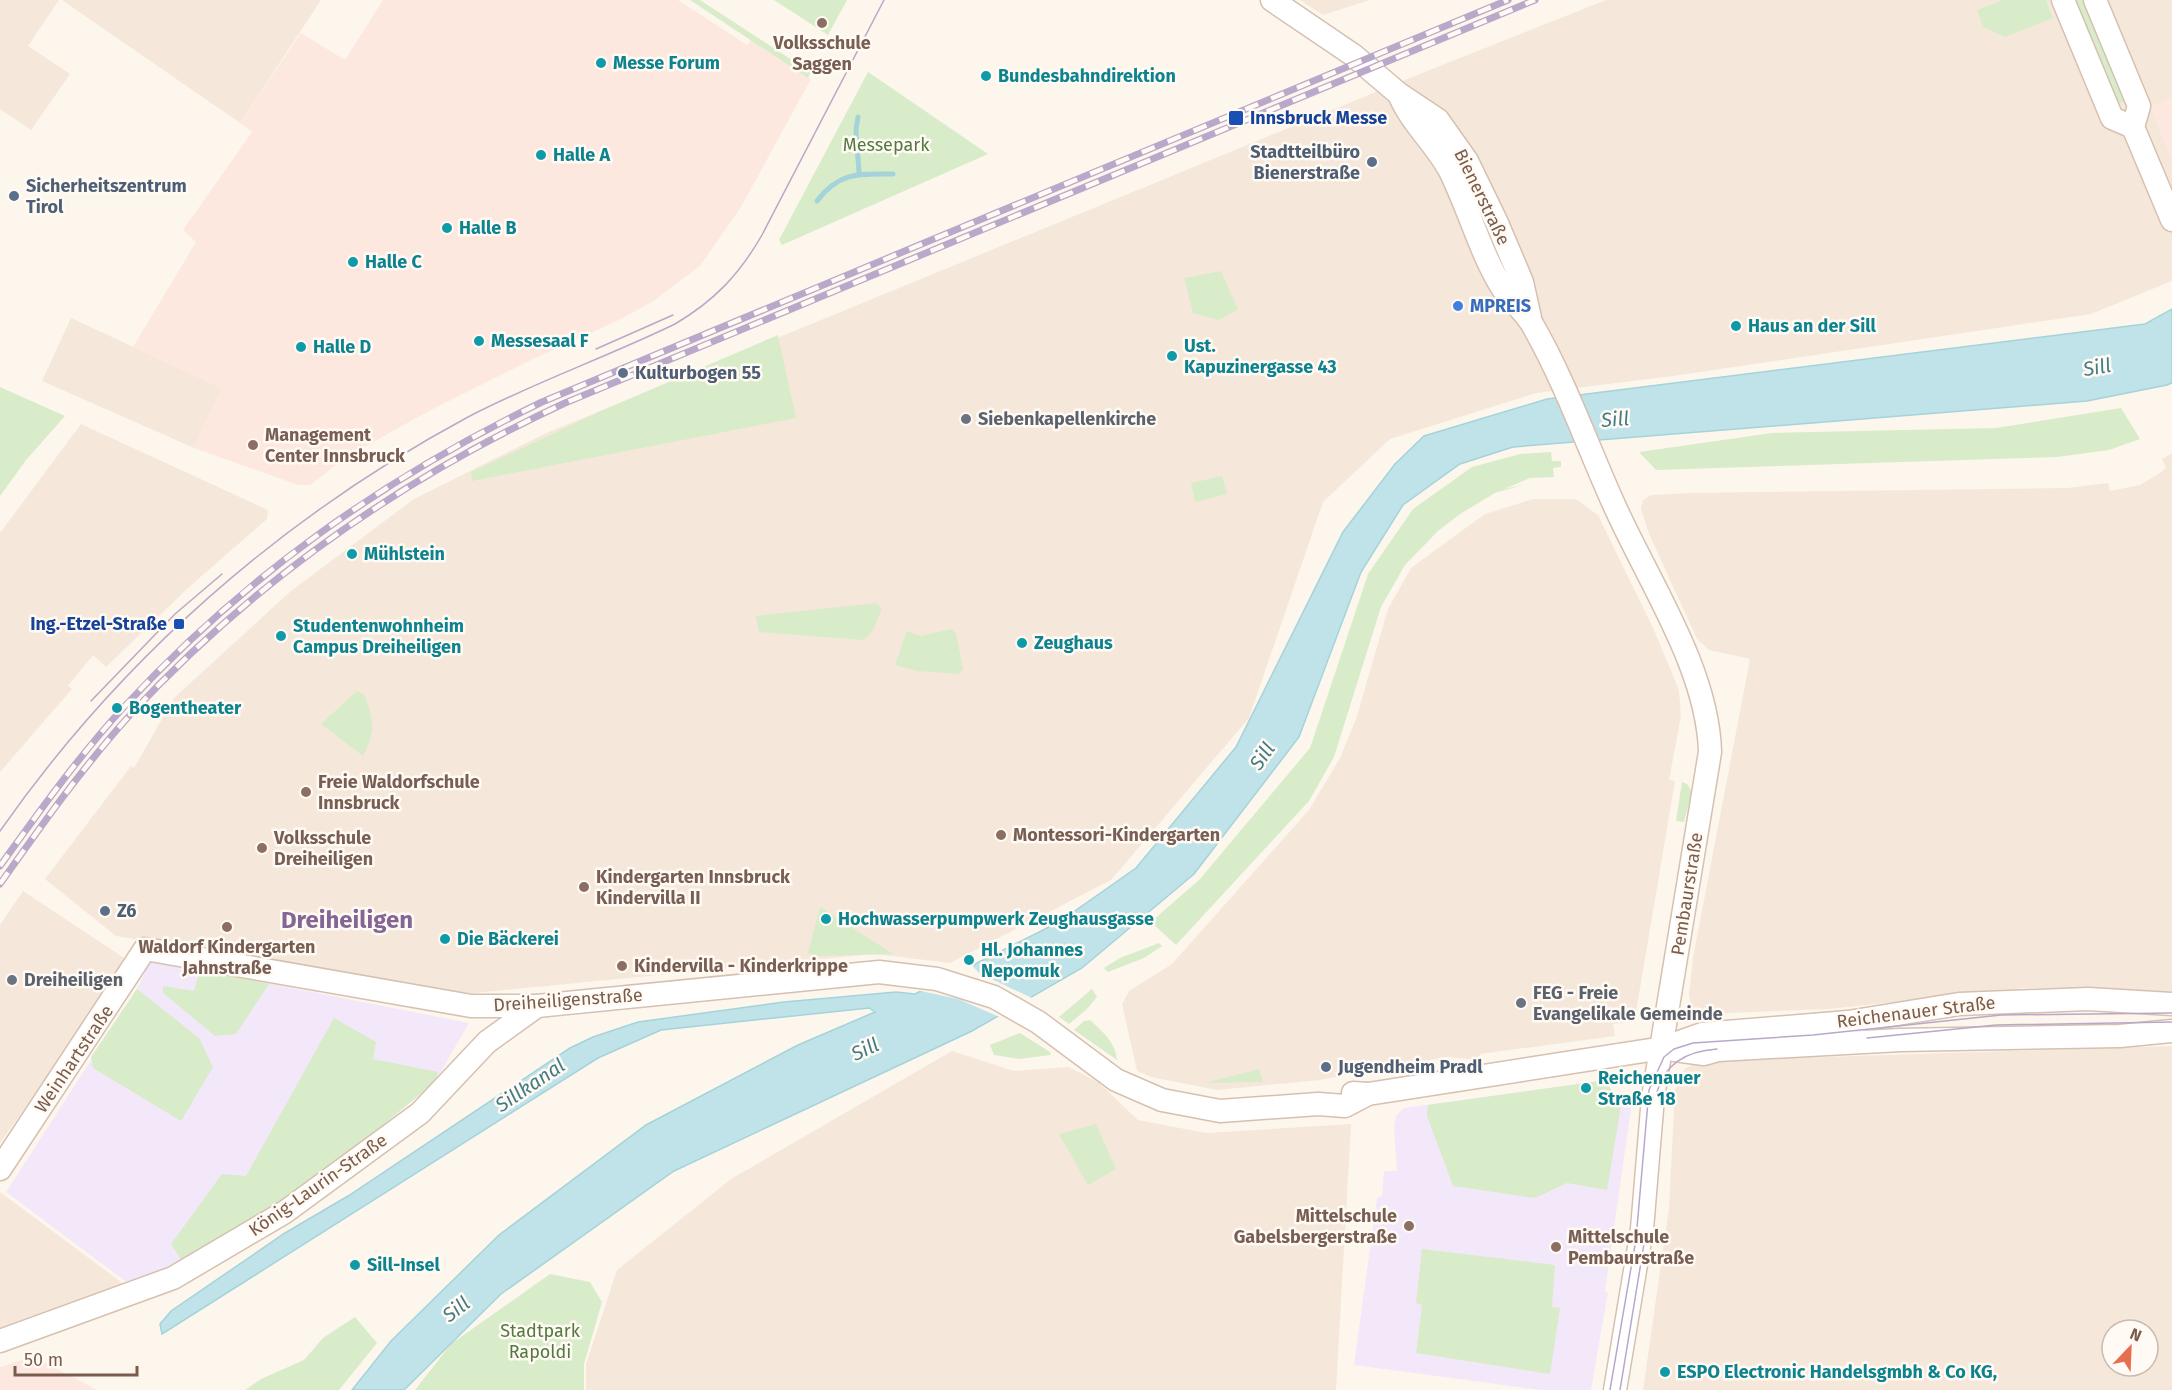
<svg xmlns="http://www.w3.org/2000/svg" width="2172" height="1390" font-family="'Fira Sans',sans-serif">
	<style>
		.residential { fill: #f5e8da; fill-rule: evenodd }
		.commercial { fill: #fde8e0 }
		.education { fill: #f3e8fa }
		.green { fill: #d8ecc9 }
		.water { fill: #bfe3e8; stroke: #a5d3da; stroke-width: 1.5 }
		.pier { fill: #fdf6ec }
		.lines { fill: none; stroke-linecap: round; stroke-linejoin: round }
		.stream { stroke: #a5d3da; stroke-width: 5 }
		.secondary-casing { stroke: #d6c0b0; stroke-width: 25 }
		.secondary { stroke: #fff; stroke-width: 22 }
		.tram { stroke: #b9a8c9; stroke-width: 1.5 }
		.rail-casing { stroke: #b9a8c9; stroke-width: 7 }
		.rail { stroke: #fffaf3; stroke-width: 4.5; stroke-dasharray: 14; stroke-linecap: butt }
		.education-dot { fill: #8d6e63; stroke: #fffaf3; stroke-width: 2 }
		.culture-dot { fill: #0f9aa8; stroke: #fffaf3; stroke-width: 2 }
		.transit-dot { fill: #1a4fb4; stroke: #fffaf3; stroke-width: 2 }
		.service-dot { fill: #5c6f8a; stroke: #fffaf3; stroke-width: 2 }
		.shop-dot { fill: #3f7fe0; stroke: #fffaf3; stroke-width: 2 }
		.worship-dot { fill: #6b7280; stroke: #fffaf3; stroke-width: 2 }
		.labels { text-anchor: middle; stroke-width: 5; stroke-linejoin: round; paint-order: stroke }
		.education-label { font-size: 18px; font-weight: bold; fill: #785e54; stroke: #fffaf3; text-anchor: start }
		.culture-label { font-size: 18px; font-weight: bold; fill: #0d838f; stroke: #fffaf3; text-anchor: start }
		.transit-label { font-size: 18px; font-weight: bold; fill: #164399; stroke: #fffaf3; text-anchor: start }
		.park-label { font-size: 18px; fill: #537a41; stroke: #fffaf3 }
		.service-label { font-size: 18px; font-weight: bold; fill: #4e5e75; stroke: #fffaf3; text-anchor: start }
		.street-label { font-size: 18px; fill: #7a5c4d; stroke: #fffaf3 }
		.shop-label { font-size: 18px; font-weight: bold; fill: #366cbe; stroke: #fffaf3; text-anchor: start }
		.worship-label { font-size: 18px; font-weight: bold; fill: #5b616d; stroke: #fffaf3; text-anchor: start }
		.water-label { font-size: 20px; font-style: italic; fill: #437c86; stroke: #fffaf3 }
		.district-label { font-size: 24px; font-weight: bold; fill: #846695; stroke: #fffaf3 }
	</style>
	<rect width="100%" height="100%" fill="#fdf6ec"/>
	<g class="residential">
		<polygon points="0,0 59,0 28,46 70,74 31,130 0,109"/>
		<polygon points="62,0 321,0 240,123"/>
		<polygon points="1300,0 1370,0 1323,15"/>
		<polygon points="1606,0 2172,0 2172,98 2151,107 2172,159 2172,281 2091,314 1673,376 1536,393 1390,439 1323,502 1249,718 1111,880 950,963 874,954 454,995 116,936 45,879 131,766 134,768 174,698 291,591 414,499 544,434 1417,75"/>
		<polygon points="71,318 222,388 194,448 42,381"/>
		<polygon points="81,424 268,510 267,519 188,588 106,667 93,655 68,686 72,689 0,772 0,533"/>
		<polygon points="2172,453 2172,992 2106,988 2024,988 1829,1009 1706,1014 1696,1011 1691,1005 1689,994 1693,958 1750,659 1709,650 1697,639 1649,534 1641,509 1643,500 1651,495 1689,493 2067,488 2108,483 2110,491 2140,485 2160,473 2166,468 2162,459"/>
		<polygon points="1533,499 1576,499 1598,515 1654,630 1679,690 1681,716 1669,780 1675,781 1635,1018 1630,1022 1613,1024 1615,1036 1480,1054 1478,1060 1447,1057 1320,1080 1217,1090 1151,1077 1137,1071 1122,1004 1129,991 1172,964 1309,810 1340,758 1356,719 1388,609 1411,568 1485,514"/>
		<polygon points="23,891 130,962 0,1143 0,925"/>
		<path d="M2172,1046V1390H1643L1669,1208L1675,1090L1679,1076L1686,1068L1696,1063L1792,1058ZM2112,1330H2148V1366H2112Z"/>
		<polygon points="952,1051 1014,1071 1069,1067 1099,1083 1138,1120 1206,1133 1351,1124 1336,1390 586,1390 586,1364 617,1270 731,1179"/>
		<polygon points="0,1192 129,1288 0,1330"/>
	</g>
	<g class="commercial">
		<polygon points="383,0 678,0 747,45 751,40 811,79 741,207 700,266 652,302 617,321 531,360 429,411 348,456 310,485 298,485 194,448 222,388 133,347 196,242 183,230 252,132 240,123 301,33 345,60"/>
		<polygon points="2172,98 2172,159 2151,107"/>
		<polygon points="32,1357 73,1377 97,1390 0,1390 0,1367"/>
	</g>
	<g class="education">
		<polygon points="151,960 469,1023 435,1082 288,1203 133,1287 6,1192 137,989"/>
		<polygon points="1607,1080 1609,1088 1616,1097 1632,1102 1605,1291 1608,1292 1591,1390 1541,1390 1354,1365 1377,1198 1382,1196 1384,1171 1397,1171 1394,1128 1396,1116 1404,1108"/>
	</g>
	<g class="green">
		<polygon points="690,0 700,0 795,62 801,62 812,69 808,78"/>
		<polygon points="774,0 847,0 828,35"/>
		<polygon points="2003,0 2046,0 2053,18 2005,37 1983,27 1977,10"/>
		<polygon points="2074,0 2088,0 2129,99 2118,104"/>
		<polygon points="868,72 988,154 782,245 779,240"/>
		<polygon points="1221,271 1238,310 1218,320 1193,313 1184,278"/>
		<polygon points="778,335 796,418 472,481 471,472 601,411"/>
		<polygon points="0,387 65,416 26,460 0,496"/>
		<polygon points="2121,408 2140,439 2109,450 2057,457 1656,470 1639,452 1772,433 1996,428"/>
		<polygon points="1551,452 1552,461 1561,461 1561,467 1553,468 1554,477 1530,478 1504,489 1526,484 1495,493 1460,514 1438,531 1405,565 1381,607 1334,757 1309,801 1176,945 1151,922 1200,879 1310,748 1368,574 1413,509 1472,467 1520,454"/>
		<polygon points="1222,476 1227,494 1195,502 1191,483"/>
		<polygon points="876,603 882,609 873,630 864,640 759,632 756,616"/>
		<polygon points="951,629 956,633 963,669 959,674 917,671 895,665 907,631 921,636"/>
		<path d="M357,691L364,694C374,721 376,729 363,756L321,724Z"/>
		<polygon points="1682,782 1687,784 1692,792 1684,822 1676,821"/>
		<polygon points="820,907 893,954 814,956 808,953"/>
		<polygon points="1159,943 1162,946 1144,958 1108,972 1104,968 1120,958"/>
		<polygon points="200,970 269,984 236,1034 215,1036 163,993 163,986 194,991"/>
		<polygon points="137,989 199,1038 213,1067 181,1121 93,1068 91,1057"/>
		<polygon points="1092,989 1097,997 1087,1009 1069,1024 1059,1017"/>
		<polygon points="334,1018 376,1042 373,1059 438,1072 435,1082 288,1203 185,1266 171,1244 222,1174 246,1176"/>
		<path d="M1090,1020C1102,1031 1116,1043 1117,1060L1074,1030L1084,1021Z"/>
		<polygon points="1020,1033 1050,1052 1051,1055 1019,1059 994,1055 990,1045"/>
		<polygon points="1259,1069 1263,1082 1205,1083"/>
		<polygon points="1607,1080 1612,1093 1622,1100 1607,1190 1567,1183 1535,1198 1453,1186 1427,1116 1428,1105"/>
		<polygon points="1096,1124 1116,1169 1088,1185 1059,1134"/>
		<polygon points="1422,1249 1555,1265 1552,1307 1560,1308 1550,1374 1416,1353 1422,1305 1416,1303"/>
		<polygon points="550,1274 590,1282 602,1302 584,1364 584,1390 415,1390 451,1344"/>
		<polygon points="355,1317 377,1343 339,1390 245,1390 261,1379 304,1360 323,1338"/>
	</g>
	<polygon class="water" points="2172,309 2172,383 2167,385 2087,401 1513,447 1460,464 1403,505 1361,572 1299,737 1194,874 1082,968 972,1031 674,1171 501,1294 404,1390 352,1390 391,1341 499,1235 646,1125 798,1045 875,1012 869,1008 661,1030 598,1058 162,1334 160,1324 171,1311 285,1233 348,1196 570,1048 593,1037 638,1022 784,1002 896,992 915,994 1059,922 1136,868 1236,747 1343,532 1395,464 1424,436 1547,399 2145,324"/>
	<polygon class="pier" points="970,963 979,973 1034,999 1002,1018 958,999 916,990"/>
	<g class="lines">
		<g class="stream">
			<path d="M858,117C853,137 859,154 859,174"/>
			<path d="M817,201C840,171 859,174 893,174"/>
		</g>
		<defs>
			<g id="secondary">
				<polyline points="1272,0 1353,55 1399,94 1438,120 1467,161 1497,223 1522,282 1530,318"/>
				<polyline points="2063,0 2112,118 2133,127"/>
				<polyline points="2095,0 2139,106 2133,127 2172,220"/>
				<path d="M1399,94C1411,123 1434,142 1449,169C1468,206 1481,255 1503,289C1512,301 1524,311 1532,324C1566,383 1588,448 1616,509C1650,584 1708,670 1710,752L1653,1097L1642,1229L1615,1390"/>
				<polyline points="1668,1049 1704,1054 1718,1050 1900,1040 2120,1036 2172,1031"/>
				<polyline points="1353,1093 1368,1094 1663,1048 1702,1034 1848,1022 1959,1004 2088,999 2172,1004"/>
				<polyline points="0,1169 145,949 471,1006 537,1006 879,972 937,979 994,997 1038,1022 1116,1080 1162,1100 1220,1111 1318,1104 1345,1106 1368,1094"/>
				<polyline points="0,1341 173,1278 285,1212 420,1113 487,1042 537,1006"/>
			</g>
		</defs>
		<use href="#secondary" class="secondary-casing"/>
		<use href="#secondary" class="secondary"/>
		<g class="tram">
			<polyline points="596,349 673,315"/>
			<polyline points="91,701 175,614 222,574"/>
			<path d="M0,831C121,658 282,517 468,417C535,382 607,357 675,324C714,301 739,275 762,235L884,0"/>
			<polyline points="1867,1038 1996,1025 2172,1022"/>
			<path d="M1657,1092C1665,1062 1688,1051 1717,1049"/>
			<polyline points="1610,1390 1636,1239 1649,1090 1664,1057 1674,1049 1693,1043 1813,1035 2001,1015 2172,1013"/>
			<polyline points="1620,1390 1644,1244"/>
		</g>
		<defs>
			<g id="rail">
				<path d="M0,866C39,812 78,757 123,708C245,576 381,480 542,402L1508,0"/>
				<path d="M0,884C41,826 82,768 130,715C253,582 401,479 565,403L1535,0"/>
			</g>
		</defs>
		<use href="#rail" class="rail-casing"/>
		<use href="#rail" class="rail"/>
	</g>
	<g class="education-dot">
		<circle cx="822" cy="23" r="6"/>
		<circle cx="253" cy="445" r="6"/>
		<circle cx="306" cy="792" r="6"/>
		<circle cx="1001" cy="835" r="6"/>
		<circle cx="262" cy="848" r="6"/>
		<circle cx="584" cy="887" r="6"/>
		<circle cx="227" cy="927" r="6"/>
		<circle cx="622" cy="966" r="6"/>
		<circle cx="1409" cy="1226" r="6"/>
		<circle cx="1556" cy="1247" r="6"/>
	</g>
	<g class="culture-dot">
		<circle cx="601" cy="63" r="6"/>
		<circle cx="986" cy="76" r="6"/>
		<circle cx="541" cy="155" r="6"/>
		<circle cx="447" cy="228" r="6"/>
		<circle cx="353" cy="262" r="6"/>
		<circle cx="1736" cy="326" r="6"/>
		<circle cx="479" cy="341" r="6"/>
		<circle cx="301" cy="347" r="6"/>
		<circle cx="1172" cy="356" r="6"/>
		<circle cx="352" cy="554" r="6"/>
		<circle cx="281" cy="636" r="6"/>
		<circle cx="1022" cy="643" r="6"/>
		<circle cx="117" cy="708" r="6"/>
		<circle cx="826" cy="919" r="6"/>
		<circle cx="445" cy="939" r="6"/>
		<circle cx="969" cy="960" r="6"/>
		<circle cx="1586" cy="1088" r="6"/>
		<circle cx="355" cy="1265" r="6"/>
		<circle cx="1665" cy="1372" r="6"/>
	</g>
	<g class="transit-dot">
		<rect x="1228" y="110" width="16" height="16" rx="3"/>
		<rect x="173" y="618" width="12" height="12" rx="3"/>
	</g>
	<g class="service-dot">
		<circle cx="1372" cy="162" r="6"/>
		<circle cx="14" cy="196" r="6"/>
		<circle cx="623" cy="373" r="6"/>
		<circle cx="105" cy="911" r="6"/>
		<circle cx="1326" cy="1067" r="6"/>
	</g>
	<circle class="shop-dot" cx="1458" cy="306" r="6"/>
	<g class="worship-dot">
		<circle cx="966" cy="419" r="6"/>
		<circle cx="12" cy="980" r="6"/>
		<circle cx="1521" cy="1003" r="6"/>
	</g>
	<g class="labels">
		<g class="education-label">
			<text x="822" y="49" text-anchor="middle">Volksschule<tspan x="822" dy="21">Saggen</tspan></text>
			<text x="265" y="441">Management<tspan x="265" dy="21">Center Innsbruck</tspan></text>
			<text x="318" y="788">Freie Waldorfschule<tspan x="318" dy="21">Innsbruck</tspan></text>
			<text x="1013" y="841">Montessori-Kindergarten</text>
			<text x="274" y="844">Volksschule<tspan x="274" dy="21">Dreiheiligen</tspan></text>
			<text x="596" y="883">Kindergarten Innsbruck<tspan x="596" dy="21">Kindervilla II</tspan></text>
			<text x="227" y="953" text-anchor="middle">Waldorf Kindergarten<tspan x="227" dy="21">Jahnstraße</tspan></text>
			<text x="634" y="972">Kindervilla - Kinderkrippe</text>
			<text x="1397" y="1222" text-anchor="end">Mittelschule<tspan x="1397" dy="21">Gabelsbergerstraße</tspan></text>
			<text x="1568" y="1243">Mittelschule<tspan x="1568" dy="21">Pembaurstraße</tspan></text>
		</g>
		<g class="culture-label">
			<text x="613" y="69">Messe Forum</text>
			<text x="998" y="82">Bundesbahndirektion</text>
			<text x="553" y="161">Halle A</text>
			<text x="459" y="234">Halle B</text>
			<text x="365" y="268">Halle C</text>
			<text x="1748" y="332">Haus an der Sill</text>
			<text x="491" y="347">Messesaal F</text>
			<text x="1184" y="352">Ust.<tspan x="1184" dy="21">Kapuzinergasse 43</tspan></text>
			<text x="313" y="353">Halle D</text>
			<text x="364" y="560">Mühlstein</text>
			<text x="293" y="632">Studentenwohnheim<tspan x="293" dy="21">Campus Dreiheiligen</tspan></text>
			<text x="1034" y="649">Zeughaus</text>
			<text x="129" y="714">Bogentheater</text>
			<text x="838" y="925">Hochwasserpumpwerk Zeughausgasse</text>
			<text x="457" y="945">Die Bäckerei</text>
			<text x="981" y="956">Hl. Johannes<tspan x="981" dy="21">Nepomuk</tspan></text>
			<text x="1598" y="1084">Reichenauer<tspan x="1598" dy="21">Straße 18</tspan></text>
			<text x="367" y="1271">Sill-Insel</text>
			<text x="1677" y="1378">ESPO Electronic Handelsgmbh &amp; Co KG,</text>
		</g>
		<g class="transit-label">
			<text x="1250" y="124">Innsbruck Messe</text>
			<text x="167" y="630" text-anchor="end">Ing.-Etzel-Straße</text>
		</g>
		<g class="park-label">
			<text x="886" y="151">Messepark</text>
			<text x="540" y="1337">Stadtpark<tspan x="540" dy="21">Rapoldi</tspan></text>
		</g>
		<g class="service-label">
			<text x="1360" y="158" text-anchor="end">Stadtteilbüro<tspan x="1360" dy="21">Bienerstraße</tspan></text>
			<text x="26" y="192">Sicherheitszentrum<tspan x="26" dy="21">Tirol</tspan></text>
			<text x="635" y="379">Kulturbogen 55</text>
			<text x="117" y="917">Z6</text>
			<text x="1338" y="1073">Jugendheim Pradl</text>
		</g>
		<g class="street-label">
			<text transform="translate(1482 197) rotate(64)" y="6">Bienerstraße</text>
			<text transform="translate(1687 894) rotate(-81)" y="6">Pembaurstraße</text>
			<text transform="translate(568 1000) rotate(-4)" y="6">Dreiheiligenstraße</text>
			<text transform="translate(1916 1012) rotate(-7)" y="6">Reichenauer Straße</text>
			<text transform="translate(74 1059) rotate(-56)" y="6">Weinhartstraße</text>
			<text transform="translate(318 1185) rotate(-35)" y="6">König-Laurin-Straße</text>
		</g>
		<g class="shop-label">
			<text x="1470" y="312">MPREIS</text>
		</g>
		<g class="worship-label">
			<text x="978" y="425">Siebenkapellenkirche</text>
			<text x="24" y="986">Dreiheiligen</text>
			<text x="1533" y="999">FEG - Freie<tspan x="1533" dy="21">Evangelikale Gemeinde</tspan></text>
		</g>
		<g class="water-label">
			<text transform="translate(2097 367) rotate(-10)" y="7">Sill</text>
			<text transform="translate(1615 419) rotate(-4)" y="7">Sill</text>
			<text transform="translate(1262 756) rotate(-55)" y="7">Sill</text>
			<text transform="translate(865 1049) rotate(-25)" y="7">Sill</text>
			<text transform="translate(530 1085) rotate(-34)" y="7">Sillkanal</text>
			<text transform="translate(456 1309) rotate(-38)" y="7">Sill</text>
		</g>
		<g class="district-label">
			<text x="347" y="928">Dreiheiligen</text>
		</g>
	</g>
	<g transform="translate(2130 1348) rotate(23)"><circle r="28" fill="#fffaf3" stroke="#cabbb1" stroke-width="1.5"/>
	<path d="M0-4.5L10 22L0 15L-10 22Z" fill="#e76f51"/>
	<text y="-9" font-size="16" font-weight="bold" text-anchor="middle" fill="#7a5c4d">N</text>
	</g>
	<path d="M15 1366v9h122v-9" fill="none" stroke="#7a5c4d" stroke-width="3"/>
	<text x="24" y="1366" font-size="18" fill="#7a5c4d" stroke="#fffaf3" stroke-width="4.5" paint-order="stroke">50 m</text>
</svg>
